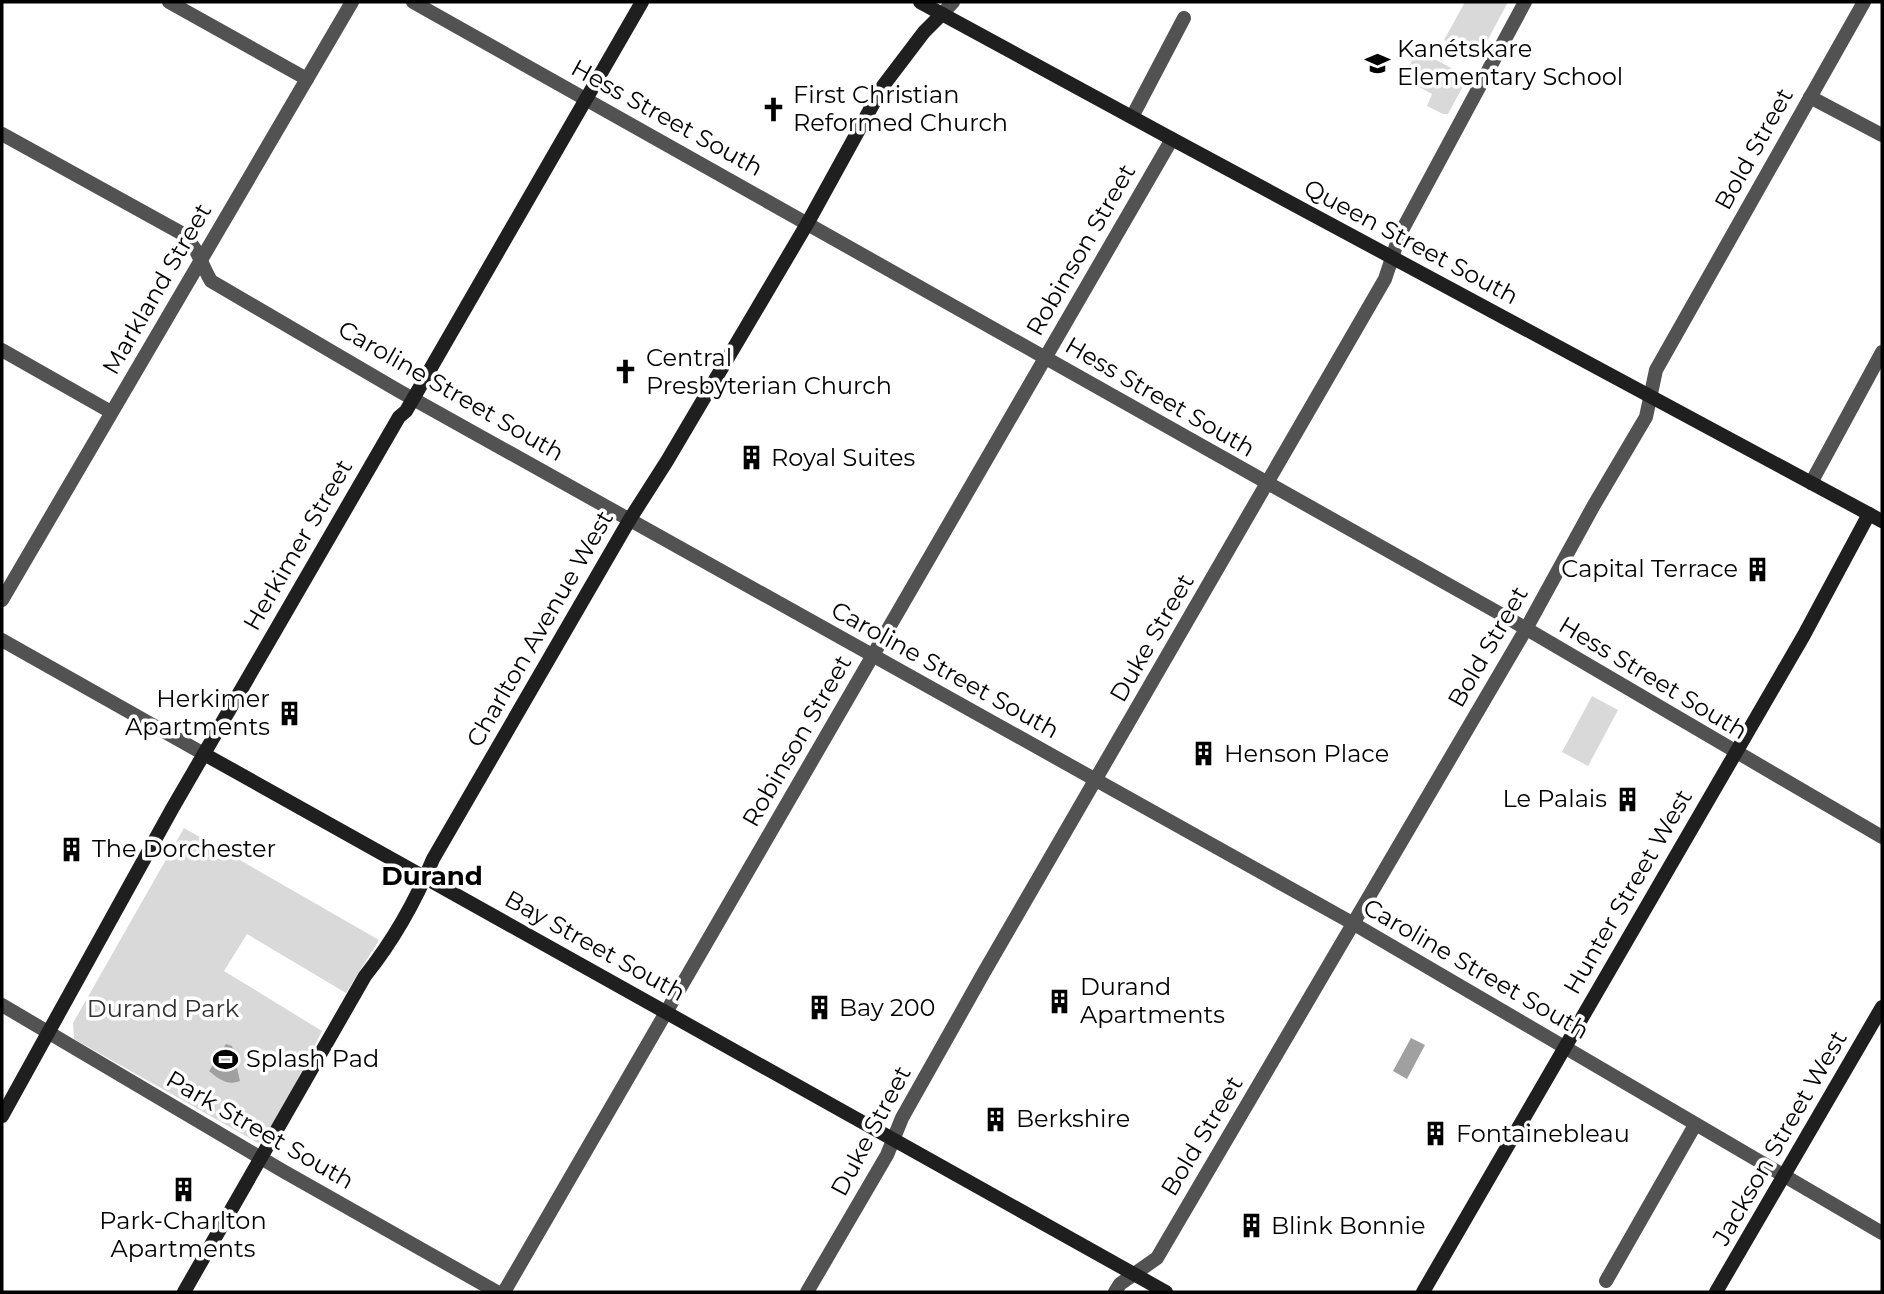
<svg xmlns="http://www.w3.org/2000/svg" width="1884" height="1294" font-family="Montserrat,sans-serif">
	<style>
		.green { fill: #d9d9d9 }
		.water { fill: #a0a0a0 }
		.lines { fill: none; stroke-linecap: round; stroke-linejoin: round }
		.street { stroke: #525252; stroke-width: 14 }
		.secondary { stroke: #1f1f1f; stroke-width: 14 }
		.labels { text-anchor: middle; stroke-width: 7; stroke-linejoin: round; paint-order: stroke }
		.poi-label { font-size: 24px; fill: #000; stroke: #fff; text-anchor: start }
		.street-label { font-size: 24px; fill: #000; stroke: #fff }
		.park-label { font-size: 24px; fill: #303030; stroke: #fff }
		.neighbourhood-label { font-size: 26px; font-weight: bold; fill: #000; stroke: #fff }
	</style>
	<rect width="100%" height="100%" fill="#fff"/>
	<g class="green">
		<polygon points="1465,2 1508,2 1478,58 1444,40"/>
		<polygon points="1416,53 1425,54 1468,77 1448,114 1443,114 1427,106 1432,94 1403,78"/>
		<polygon points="1592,696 1618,710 1588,766 1562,752"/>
		<polygon points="184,828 379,940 346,993 247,934 224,971 322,1031 269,1136 258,1143 74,1039 73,1023"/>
	</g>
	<g class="water">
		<polygon points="1411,1038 1425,1045 1407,1079 1393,1071"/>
		<path d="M226,1044L232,1046L240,1081C227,1086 219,1079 209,1071Z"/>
	</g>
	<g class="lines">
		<g class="street">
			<polyline points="169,2 307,79"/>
			<polyline points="413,2 1513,621 1882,837"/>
			<polyline points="942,14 953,2"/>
			<polyline points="1810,97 1882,135"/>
			<polyline points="1132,117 1184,18"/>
			<path d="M2,134L183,234C199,250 200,262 211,281L399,391L1354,924L1882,1233"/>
			<polyline points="2,350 111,412"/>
			<polyline points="1811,483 1882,352"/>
			<polyline points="2,600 352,2"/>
			<polyline points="2,640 204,754"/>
			<polyline points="2,1005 283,1171 497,1292"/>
			<polyline points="1606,1281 1695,1125"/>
			<polyline points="504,1292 1172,139"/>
			<polyline points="807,1292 887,1155 902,1118 983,974 1385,279 1400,234 1525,2"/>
			<polyline points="1115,1292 1120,1284 1157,1258 1526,629 1594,505 1646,417 1656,370 1864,2"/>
		</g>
		<g class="secondary">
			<polyline points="920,2 1172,139 1882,521"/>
			<polyline points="204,754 1166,1292"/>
			<polyline points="2,1116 172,809 399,417 406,411 413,399 642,2"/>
			<path d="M184,1292L365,976C393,941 416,900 433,859L630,519L667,461L807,224L883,86L924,32L942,14"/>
			<polyline points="1423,1292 1804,635 1869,514"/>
			<polyline points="1716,1292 1882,1007"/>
		</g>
	</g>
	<defs>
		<symbol id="school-bare" viewBox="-9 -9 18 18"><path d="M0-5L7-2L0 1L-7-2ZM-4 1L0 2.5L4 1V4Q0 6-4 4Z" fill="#000" stroke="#fff" stroke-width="2.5" paint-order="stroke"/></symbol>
		<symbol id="church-bare" viewBox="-9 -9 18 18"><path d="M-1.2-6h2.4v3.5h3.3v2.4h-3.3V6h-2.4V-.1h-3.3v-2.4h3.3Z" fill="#000" stroke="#fff" stroke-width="2.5" paint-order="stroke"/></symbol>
		<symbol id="building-bare" viewBox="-9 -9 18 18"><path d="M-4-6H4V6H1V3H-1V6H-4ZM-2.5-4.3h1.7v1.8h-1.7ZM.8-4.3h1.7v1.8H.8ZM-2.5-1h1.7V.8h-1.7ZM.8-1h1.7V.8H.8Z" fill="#000" stroke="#fff" stroke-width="2.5" paint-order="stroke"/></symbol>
		<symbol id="stadium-bare" viewBox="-9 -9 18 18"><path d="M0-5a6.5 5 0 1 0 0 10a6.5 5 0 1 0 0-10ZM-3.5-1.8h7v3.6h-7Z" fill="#000" stroke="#fff" stroke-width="2.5" paint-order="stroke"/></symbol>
	</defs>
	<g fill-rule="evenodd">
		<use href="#school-bare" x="1360" y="46" width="35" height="35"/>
		<use href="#church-bare" x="756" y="92" width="35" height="35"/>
		<use href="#church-bare" x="608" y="354" width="35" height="35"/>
		<use href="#building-bare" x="734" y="440" width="35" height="35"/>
		<use href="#building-bare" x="1740" y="552" width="35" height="35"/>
		<use href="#building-bare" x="272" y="696" width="35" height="35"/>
		<use href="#building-bare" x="1186" y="736" width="35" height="35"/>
		<use href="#building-bare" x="1610" y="782" width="35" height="35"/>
		<use href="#building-bare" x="54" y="832" width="35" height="35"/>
		<use href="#building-bare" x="1042" y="984" width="35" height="35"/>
		<use href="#building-bare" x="802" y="990" width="35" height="35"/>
		<use href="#stadium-bare" x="208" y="1042" width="35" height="35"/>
		<use href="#building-bare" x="978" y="1102" width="35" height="35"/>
		<use href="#building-bare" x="1418" y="1116" width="35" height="35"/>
		<use href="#building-bare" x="166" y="1172" width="35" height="35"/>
		<use href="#building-bare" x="1234" y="1208" width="35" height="35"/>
	</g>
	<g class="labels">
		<g class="poi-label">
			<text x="1397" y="57">Kanétskare<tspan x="1397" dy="28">Elementary School</tspan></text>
			<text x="793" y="103">First Christian<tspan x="793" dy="28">Reformed Church</tspan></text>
			<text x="646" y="366">Central<tspan x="646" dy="28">Presbyterian Church</tspan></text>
			<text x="771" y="466">Royal Suites</text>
			<text x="1738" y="577" text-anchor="end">Capital Terrace</text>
			<text x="270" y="707" text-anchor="end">Herkimer<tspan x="270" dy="28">Apartments</tspan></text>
			<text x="1224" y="762">Henson Place</text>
			<text x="1607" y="807" text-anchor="end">Le Palais</text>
			<text x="92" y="857">The Dorchester</text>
			<text x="1080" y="995">Durand<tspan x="1080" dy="28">Apartments</tspan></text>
			<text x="839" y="1016">Bay 200</text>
			<text x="246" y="1067">Splash Pad</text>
			<text x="1016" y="1127">Berkshire</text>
			<text x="1456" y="1142">Fontainebleau</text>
			<text x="183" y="1229" text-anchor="middle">Park-Charlton<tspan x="183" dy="28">Apartments</tspan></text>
			<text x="1271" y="1234">Blink Bonnie</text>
		</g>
		<g class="street-label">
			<text transform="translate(667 118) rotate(29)" y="8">Hess Street South</text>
			<text transform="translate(1754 149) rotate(-61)" y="8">Bold Street</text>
			<text transform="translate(1411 242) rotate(28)" y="8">Queen Street South</text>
			<text transform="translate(1081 250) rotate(-60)" y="8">Robinson Street</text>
			<text transform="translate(157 289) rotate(-60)" y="8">Markland Street</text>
			<text transform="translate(451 391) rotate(30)" y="8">Caroline Street South</text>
			<text transform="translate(1160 397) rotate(30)" y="8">Hess Street South</text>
			<text transform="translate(298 545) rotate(-60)" y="8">Herkimer Street</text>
			<text transform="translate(540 629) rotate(-60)" y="8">Charlton Avenue West</text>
			<text transform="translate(1152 638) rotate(-60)" y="8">Duke Street</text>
			<text transform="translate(1488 647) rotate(-60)" y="8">Bold Street</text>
			<text transform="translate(945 670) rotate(29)" y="8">Caroline Street South</text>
			<text transform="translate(1653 678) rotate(31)" y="8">Hess Street South</text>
			<text transform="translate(797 741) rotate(-60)" y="8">Robinson Street</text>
			<text transform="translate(1628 892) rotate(-60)" y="8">Hunter Street West</text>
			<text transform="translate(595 946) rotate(29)" y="8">Bay Street South</text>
			<text transform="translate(1476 969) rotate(30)" y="8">Caroline Street South</text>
			<text transform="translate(260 1130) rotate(30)" y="8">Park Street South</text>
			<text transform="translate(871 1131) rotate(-62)" y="8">Duke Street</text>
			<text transform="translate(1202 1136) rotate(-59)" y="8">Bold Street</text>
			<text transform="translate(1780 1138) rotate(-60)" y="8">Jackson Street West</text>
		</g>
		<g class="park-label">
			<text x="163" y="1017">Durand Park</text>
		</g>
		<g class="neighbourhood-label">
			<text x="432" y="885">Durand</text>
		</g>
	</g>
	<rect width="1884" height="1294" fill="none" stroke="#000000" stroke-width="7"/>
</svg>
